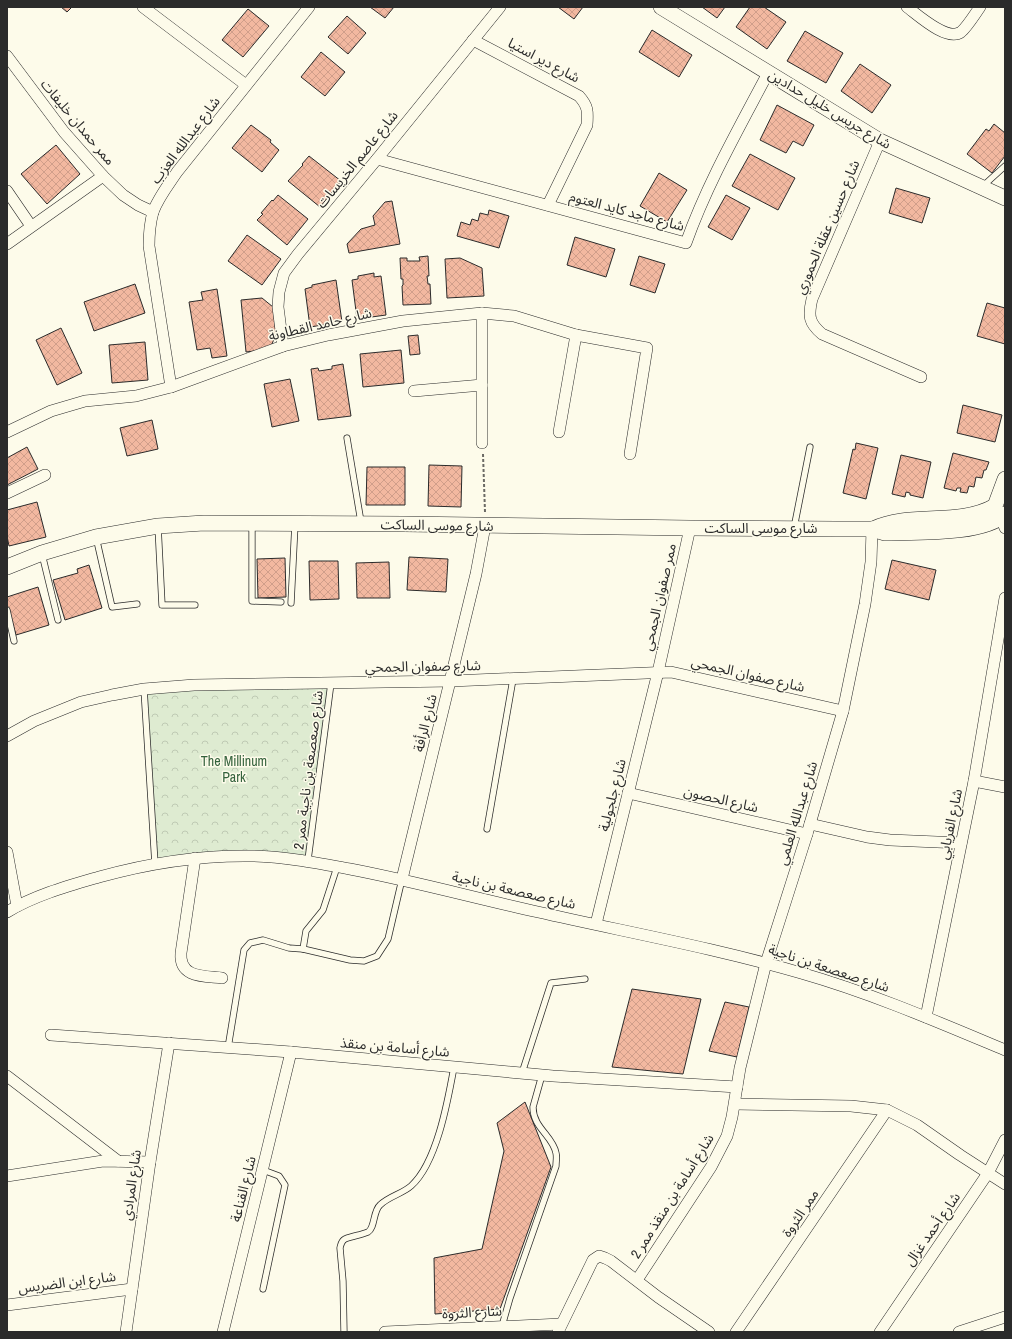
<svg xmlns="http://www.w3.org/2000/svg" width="1012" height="1339" font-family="'Archivo Narrow','Noto Sans Arabic',sans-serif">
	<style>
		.park { fill: url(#park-crowns); stroke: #74746e }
		.building { fill: url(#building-cross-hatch); stroke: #2b2b2b }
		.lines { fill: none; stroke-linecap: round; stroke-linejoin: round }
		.lane-casing { stroke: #2b2b2b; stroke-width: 7 }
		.street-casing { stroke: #2b2b2b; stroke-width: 12 }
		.secondary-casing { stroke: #2b2b2b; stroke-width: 16 }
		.path { stroke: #6a6964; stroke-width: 2; stroke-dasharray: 3 2; stroke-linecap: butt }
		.lane { stroke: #fdfbea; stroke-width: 5.5 }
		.street { stroke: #fdfbea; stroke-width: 11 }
		.secondary { stroke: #fdfbea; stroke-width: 15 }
		.labels { text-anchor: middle; stroke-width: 3; stroke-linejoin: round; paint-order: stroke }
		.street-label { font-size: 14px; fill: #2b2b2b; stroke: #fdfbea }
		.park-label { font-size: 14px; fill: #34623c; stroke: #fdfbea }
	</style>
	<defs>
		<pattern id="park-crowns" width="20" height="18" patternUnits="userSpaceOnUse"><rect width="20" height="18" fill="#deebd1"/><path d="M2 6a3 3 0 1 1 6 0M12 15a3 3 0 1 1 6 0" fill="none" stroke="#bfcab4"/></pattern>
		<pattern id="building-cross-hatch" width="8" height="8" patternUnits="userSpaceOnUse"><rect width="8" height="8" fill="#f2b8a0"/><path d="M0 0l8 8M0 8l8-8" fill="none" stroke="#d09e8a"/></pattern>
	</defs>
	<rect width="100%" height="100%" fill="#fdfbea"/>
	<polygon class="park" points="331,682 308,860 287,858 155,864 144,689"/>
	<g class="building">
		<polygon points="61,7 72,7 67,12"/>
		<polygon points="370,7 394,7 385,18"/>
		<polygon points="558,7 583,7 574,19"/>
		<polygon points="702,7 725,7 717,18"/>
		<polygon points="750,7 764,7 786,22 767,49 736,27"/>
		<polygon points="248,9 269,26 243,57 222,40"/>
		<polygon points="347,16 366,33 348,54 328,37"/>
		<polygon points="652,30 692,55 679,77 639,52"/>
		<polygon points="805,31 843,53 826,83 787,61"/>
		<polygon points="321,52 345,72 325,96 301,77"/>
		<polygon points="860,64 891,85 872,113 841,91"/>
		<polygon points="777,105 814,125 803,146 793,141 786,153 760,140"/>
		<polygon points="994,124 1005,133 1005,156 992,173 967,154 986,129 989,131"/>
		<polygon points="251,125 271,140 270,142 279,150 262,172 232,148"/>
		<polygon points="56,145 80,174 47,204 21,174"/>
		<polygon points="750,154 795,178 778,210 732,186"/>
		<polygon points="309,156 341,181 320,207 288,181 303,165 302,164"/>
		<polygon points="659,173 687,190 667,222 640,206"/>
		<polygon points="896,188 930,198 922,223 889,213"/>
		<polygon points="278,195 308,219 287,245 257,220 263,214 261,213 272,200 273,201"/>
		<polygon points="726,195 750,208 732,240 708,227"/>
		<polygon points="392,201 400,244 349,253 347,244 361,229 375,225 373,216 385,202"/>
		<polygon points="489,210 509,216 499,248 457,236 461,222 470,225 472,219 478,221 480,213 488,215"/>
		<polygon points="247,235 281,259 262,285 228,261"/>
		<polygon points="575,237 615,249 606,277 567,265"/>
		<polygon points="428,256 429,276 427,276 428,284 430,284 431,304 403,305 402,286 403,285 403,279 401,279 400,258 407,258 407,261 420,261 419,257"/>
		<polygon points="639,256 665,264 655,293 630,285"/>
		<polygon points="460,258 482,268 484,296 447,298 445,259"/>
		<polygon points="374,273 374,277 381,276 386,315 357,319 352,280 358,279 358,276"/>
		<polygon points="336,280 342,322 310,327 305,289 312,287 312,285"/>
		<polygon points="135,284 145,313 94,331 84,302"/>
		<polygon points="217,289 227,356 212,358 210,348 197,350 189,302 203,300 201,292"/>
		<polygon points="262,298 273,307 276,334 270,349 246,352 241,300"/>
		<polygon points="987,303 1005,308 1005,344 977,336"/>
		<polygon points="61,328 82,373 57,385 36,340"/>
		<polygon points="418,335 420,354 410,355 408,336"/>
		<polygon points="145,342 148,380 112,383 109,345"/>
		<polygon points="401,350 404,383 363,387 360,354"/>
		<polygon points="343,364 351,416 318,420 311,369 318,368 319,371 332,369 332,366"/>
		<polygon points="290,379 299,421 272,427 264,384"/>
		<polygon points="963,405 1002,415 995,442 957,433"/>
		<polygon points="152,420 158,449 127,456 120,428"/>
		<polygon points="856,443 878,448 866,499 843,493 853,449 855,450"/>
		<polygon points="27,447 38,469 7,485 7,458"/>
		<polygon points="953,453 989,462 986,470 984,470 982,478 976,477 974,487 969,486 967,493 960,492 961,488 957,488 956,491 944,488"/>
		<polygon points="901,455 931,462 923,498 910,495 910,493 906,492 905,497 892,494"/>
		<polygon points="429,465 462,466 461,507 428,506"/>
		<polygon points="367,467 405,467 405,505 366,505"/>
		<polygon points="37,502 46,537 9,546 7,536 7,510"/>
		<polygon points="409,557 448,559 446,592 407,590"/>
		<polygon points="285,558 286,597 258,598 257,559"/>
		<polygon points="892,560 936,570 929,600 885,589"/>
		<polygon points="309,561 338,561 339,599 310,600"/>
		<polygon points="389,562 390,598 357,598 356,563"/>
		<polygon points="89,565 102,608 65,620 53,580 78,573 77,569"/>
		<polygon points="38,587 49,625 16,635 7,604 7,597"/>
		<polygon points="632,989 701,999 683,1074 612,1067"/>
		<polygon points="725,1002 749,1007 737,1057 709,1051"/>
		<polygon points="525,1102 551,1167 500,1309 435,1314 434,1258 482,1249 504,1151 497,1123"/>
	</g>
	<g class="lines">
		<defs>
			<g id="lane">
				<polyline points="983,186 1005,166"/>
				<polyline points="347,438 361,522"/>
				<polyline points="252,525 252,601 281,602"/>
				<polyline points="158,526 162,605 195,605"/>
				<polyline points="794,528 810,447"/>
				<polyline points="96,537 112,607 137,604"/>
				<polyline points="42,554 58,620"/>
				<polyline points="291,603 295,524"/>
				<polyline points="7,610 14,641"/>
				<polyline points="144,689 155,864"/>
				<polyline points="487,829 513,679"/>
				<polyline points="308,860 331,683"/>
				<polyline points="303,949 306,931 323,910 337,867"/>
				<polyline points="228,1048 244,950 250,943 263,940 289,948 303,949 350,960 364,961 377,956 388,939 402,879"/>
				<polyline points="522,1073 551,983 585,979"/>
				<polyline points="263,1289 285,1185 279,1176 263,1170"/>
				<path d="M502,1326L510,1298L556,1166C556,1161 557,1157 556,1153C553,1136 533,1128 533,1107L542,1075"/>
				<path d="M344,1332L343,1281L340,1248C341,1244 341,1241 345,1239C352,1236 361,1235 368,1232C375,1228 373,1211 380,1205C389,1196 402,1194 411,1186C437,1163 448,1100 454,1067"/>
			</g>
			<g id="street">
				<polyline points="143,7 246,85"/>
				<path d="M907,7C918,15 947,42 961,32C967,27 975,14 980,7"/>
				<path d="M473,40L579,96C588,106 588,111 587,125L548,205"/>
				<polyline points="7,56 64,132 103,176 123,195 138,205 153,212"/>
				<path d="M880,141L812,299C808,316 809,323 822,334L921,377"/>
				<path d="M377,159L686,243C707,184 739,128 768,73"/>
				<polyline points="7,191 31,226"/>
				<polyline points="7,244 103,176"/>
				<polyline points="482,313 482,443"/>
				<polyline points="283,346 278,307 279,292 284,273 298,254 377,159 500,7"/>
				<path d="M171,387L149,246C149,235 150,223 153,212C158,198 169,184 177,172L309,7"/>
				<polyline points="414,391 482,385"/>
				<polyline points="7,432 51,411 85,401 136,396 171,387 283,346 328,335 403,321 482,313 514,316 576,335 647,348 630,454"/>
				<polyline points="559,432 576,335"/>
				<polyline points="7,493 45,475"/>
				<polyline points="998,511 1005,528"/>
				<polyline points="7,736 34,721 81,702 112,695 144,689 194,685 451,681 671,672 843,711"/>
				<polyline points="974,781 1005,787"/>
				<polyline points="628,793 807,834"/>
				<polyline points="810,824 867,837 890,840 961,843"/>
				<polyline points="7,852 17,906"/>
				<path d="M195,858L181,953C179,978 204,976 222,978"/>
				<polyline points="402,879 476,574 485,526"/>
				<path d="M7,912C35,895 68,886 99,877C149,863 200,855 253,856C287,857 317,863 350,869C413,881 475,898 538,912C626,932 715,948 801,973C871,993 938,1022 1005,1050"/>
				<polyline points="596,924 658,672 690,528"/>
				<polyline points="926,1017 974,781 1005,598"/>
				<polyline points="51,1035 291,1052 553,1076 737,1087"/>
				<polyline points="7,1076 118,1161"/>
				<polyline points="735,1104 851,1106 887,1110 917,1125 960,1155 1005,1184"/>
				<polyline points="7,1176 103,1161 150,1162"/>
				<polyline points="637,1280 711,1167 727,1136 732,1117 740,1068 766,963 807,834 843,711 865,604 871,562 872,529"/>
				<polyline points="7,1305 132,1289"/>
				<polyline points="126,1332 150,1162 169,1043"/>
				<polyline points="223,1332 291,1052"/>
				<polyline points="385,1332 561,1324"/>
				<polyline points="558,1332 593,1260 599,1256 605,1258 611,1261 658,1297 709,1332"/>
				<polyline points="736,1332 887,1110"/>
				<polyline points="880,1332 969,1201 988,1173 1005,1140"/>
				<polyline points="959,1332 1005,1317"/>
			</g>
			<g id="secondary">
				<polyline points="661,7 880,141 1005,198"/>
				<path d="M873,529C911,511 958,527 995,506L1005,479"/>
				<path d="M7,567L42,553L96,537L158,526L204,523L404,524L690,528L836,529H872L885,533C915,532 984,535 1005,514"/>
			</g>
		</defs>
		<use href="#lane" class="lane-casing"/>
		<use href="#street" class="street-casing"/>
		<use href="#secondary" class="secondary-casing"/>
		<polyline class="path" points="483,454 485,512"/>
		<use href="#lane" class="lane"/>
		<use href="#street" class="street"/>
		<use href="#secondary" class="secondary"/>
	</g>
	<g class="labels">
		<g class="street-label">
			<text transform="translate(544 60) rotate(28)" y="5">شارع دير استيا</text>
			<text transform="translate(830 109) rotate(31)" y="5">شارع جريس خليل حدادين</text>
			<text transform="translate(78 122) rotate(50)" y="5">ممر حمدان خليفات</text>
			<text transform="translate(185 140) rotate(-53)" y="5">شارع عبدالله العزب</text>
			<text transform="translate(357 159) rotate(-51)" y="5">شارع عاصم الخريسات</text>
			<text transform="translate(627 211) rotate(15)" y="5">شارع ماجد كايد العتوم</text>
			<text transform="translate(827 227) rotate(-67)" y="5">شارع حسين عقلة الحموري</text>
			<text transform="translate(320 324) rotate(-13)" y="5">شارع حامد القطاونة</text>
			<text transform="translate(437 525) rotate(1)" y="5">شارع موسى الساكت</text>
			<text x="761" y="533">شارع موسى الساكت</text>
			<text transform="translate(659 597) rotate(-77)" y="5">ممر صفوان الجمحي</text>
			<text transform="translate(423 666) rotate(-1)" y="5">شارع صفوان الجمحي</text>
			<text transform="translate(748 674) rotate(13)" y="5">شارع صفوان الجمحي</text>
			<text transform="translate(425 723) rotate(-76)" y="5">شارع الرأفة</text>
			<text transform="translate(308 770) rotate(-83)" y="5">شارع صعصعة بن ناجية ممر 2</text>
			<text transform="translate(612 795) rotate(-76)" y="5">شارع جلجولية</text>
			<text transform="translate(721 799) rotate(13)" y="5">شارع الحصون</text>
			<text transform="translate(797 813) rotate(-73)" y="5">شارع عبدالله العلمي</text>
			<text transform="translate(950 824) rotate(-78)" y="5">شارع الفريابي</text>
			<text transform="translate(514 890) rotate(13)" y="5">شارع صعصعة بن ناجية</text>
			<text transform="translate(829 968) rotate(18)" y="5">شارع صعصعة بن ناجية</text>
			<text transform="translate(395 1047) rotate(5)" y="5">شارع أسامة بن منقذ</text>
			<text transform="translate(131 1185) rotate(-82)" y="5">شارع المرادي</text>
			<text transform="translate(243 1189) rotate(-76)" y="5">شارع القناعة</text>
			<text transform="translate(672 1196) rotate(-58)" y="5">شارع أسامة بن منقذ ممر 2</text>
			<text transform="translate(800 1213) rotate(-56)" y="5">ممر الثروة</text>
			<text transform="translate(932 1229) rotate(-55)" y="5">شارع أحمد غزال</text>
			<text transform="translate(67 1282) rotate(-7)" y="5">شارع ابن الضريس</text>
			<text transform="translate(472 1312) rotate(-3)" y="5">شارع الثروة</text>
		</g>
		<g class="park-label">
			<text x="234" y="766">The Millinum<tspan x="234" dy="16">Park</tspan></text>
		</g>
	</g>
	<rect width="1012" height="1339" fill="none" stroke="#2b2b2b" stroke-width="16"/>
</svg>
